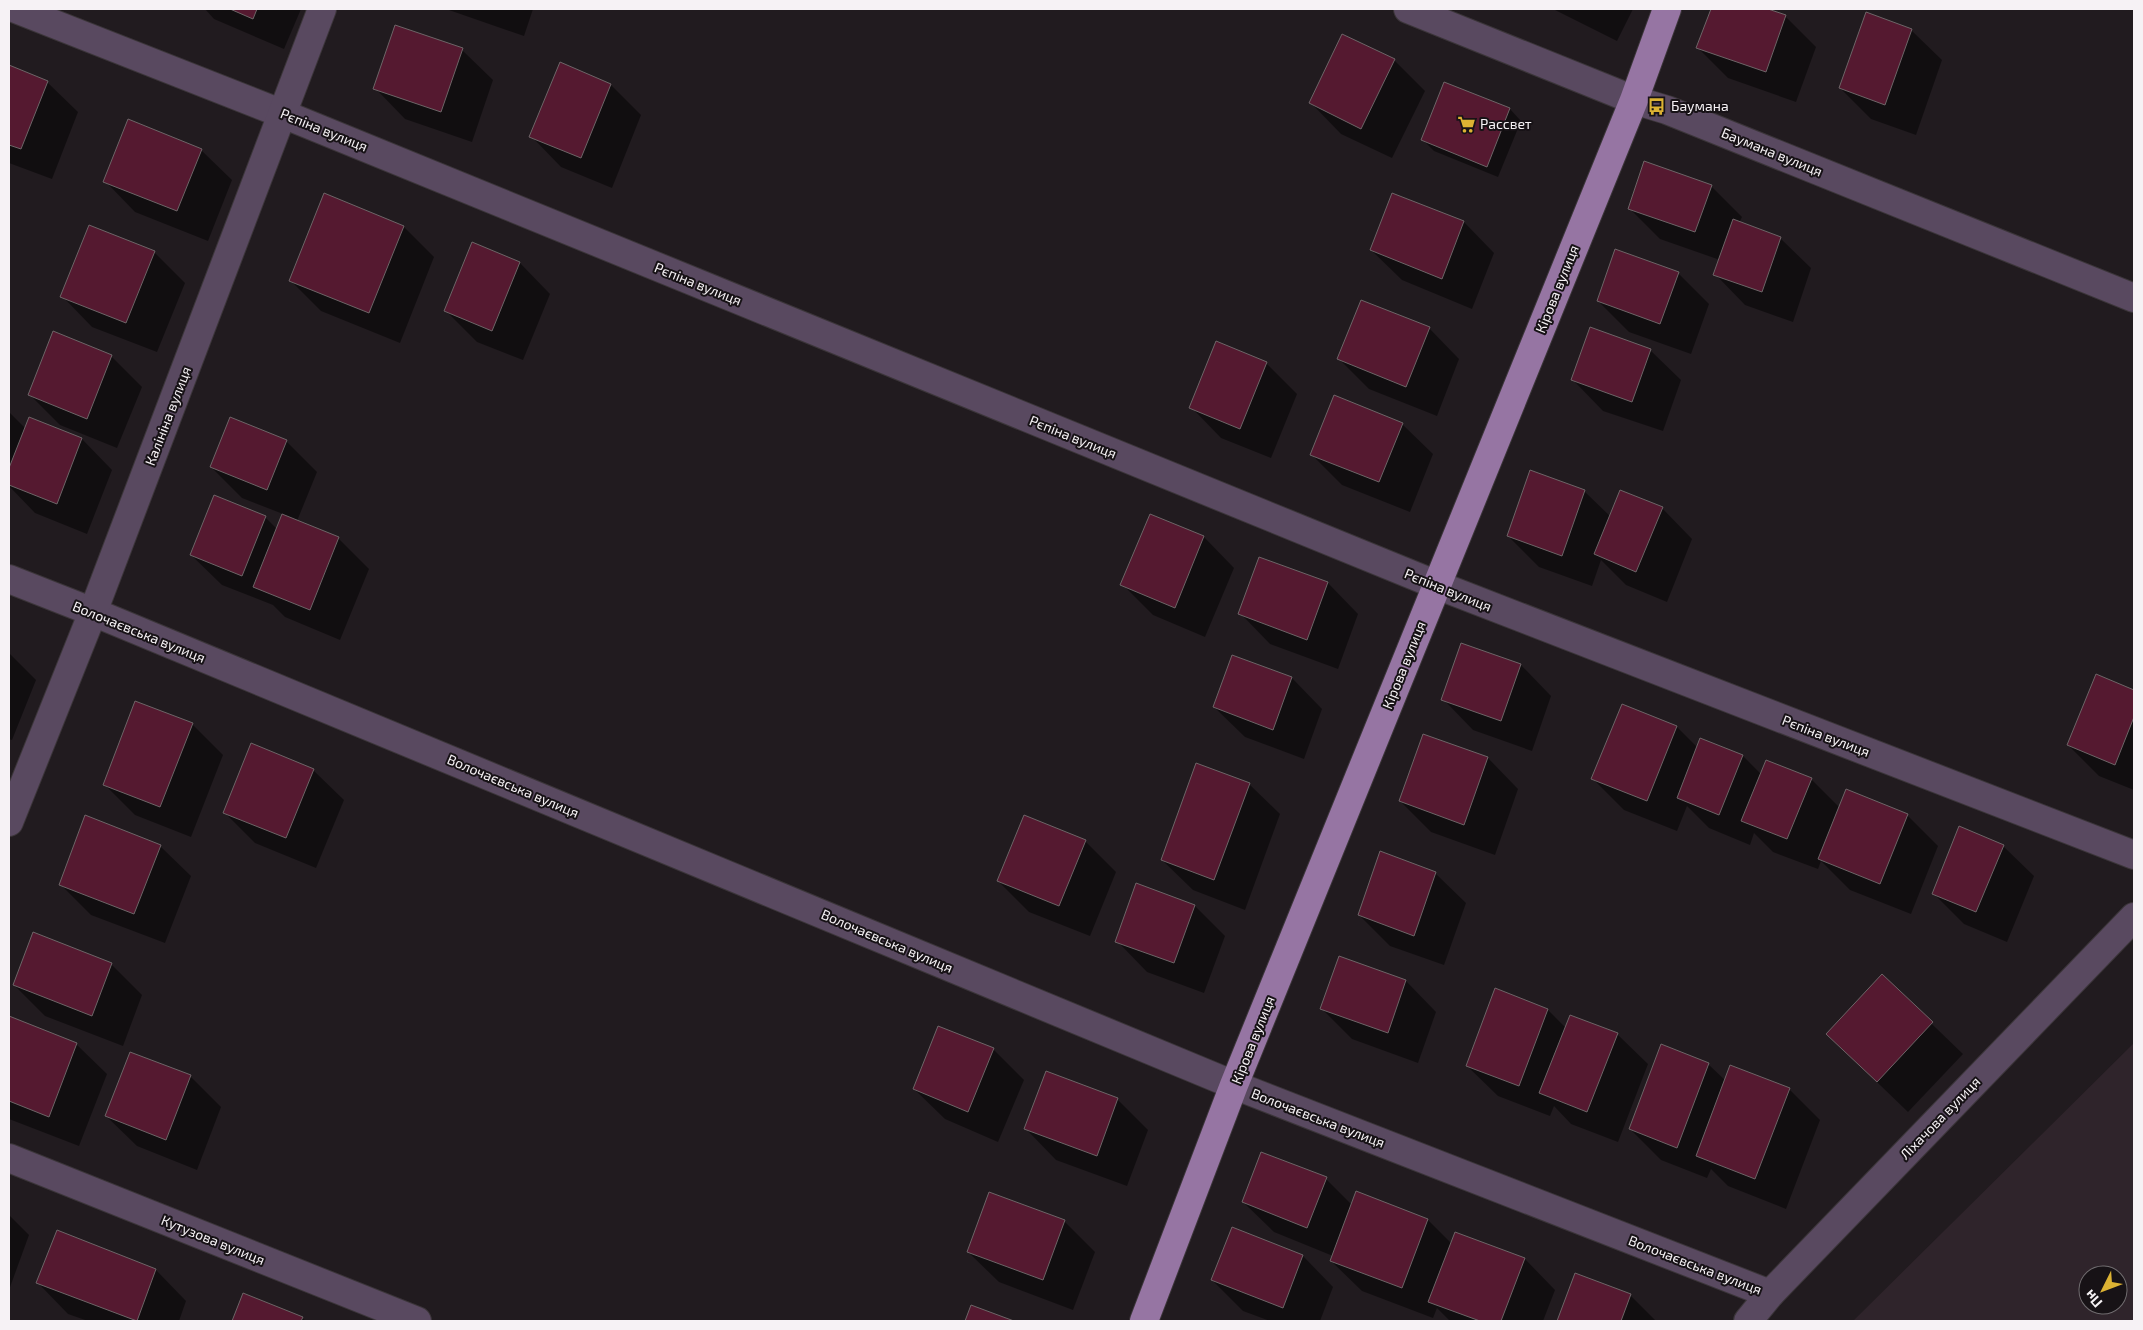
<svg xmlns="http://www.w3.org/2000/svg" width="2143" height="1330" font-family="'Exo 2',sans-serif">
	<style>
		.built { fill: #2f242b; fill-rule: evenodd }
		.shadow { fill: #0007 }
		.building { fill: #551930; stroke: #6d6567 }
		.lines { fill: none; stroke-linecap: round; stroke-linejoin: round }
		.minor-casing { stroke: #3b3539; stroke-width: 30 }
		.major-casing { stroke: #3b3539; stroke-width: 30 }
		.minor { stroke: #594960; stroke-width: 28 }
		.major { stroke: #9675a3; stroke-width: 28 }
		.labels { text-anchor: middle; stroke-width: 4; stroke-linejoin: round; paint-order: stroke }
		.poi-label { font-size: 14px; fill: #f6f2f5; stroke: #171216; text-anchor: start }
		.street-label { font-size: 14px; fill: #f6f2f5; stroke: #171216 }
	</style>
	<rect width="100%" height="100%" fill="#211b1f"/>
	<path class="built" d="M2134,1043V1321H1853ZM2088,1275H2118V1305H2088Z"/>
	<g class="shadow">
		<polygon points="205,9 301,9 284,49 214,19"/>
		<polygon points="446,9 533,9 524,36"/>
		<polygon points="1553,9 1633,9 1617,41"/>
		<polygon points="1712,9 1765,9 1785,16 1816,47 1796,102 1728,78 1698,48"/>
		<polygon points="1911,30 1942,60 1916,135 1871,119 1840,88"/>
		<polygon points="462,50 493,80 472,142 405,119 375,88"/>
		<polygon points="1394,60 1425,91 1392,158 1341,134 1311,103"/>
		<polygon points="9,67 47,82 78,112 52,179 9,163"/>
		<polygon points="1445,84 1510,109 1521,121 1498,177 1434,151 1423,140"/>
		<polygon points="611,85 641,115 612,188 561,167 531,136"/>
		<polygon points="201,150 232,180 208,241 135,212 105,181"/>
		<polygon points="1711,186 1742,217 1739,223 1780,238 1811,268 1793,322 1745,305 1715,274 1720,260 1660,239 1629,208"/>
		<polygon points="1393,194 1464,222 1494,253 1472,309 1402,280 1371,250"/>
		<polygon points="404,227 434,257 400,343 321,311 290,280"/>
		<polygon points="154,252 185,283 157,352 92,327 62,296"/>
		<polygon points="520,263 550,294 523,360 477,342 446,311"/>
		<polygon points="1678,273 1709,304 1691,354 1629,332 1598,301"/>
		<polygon points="1429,328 1459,359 1437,416 1369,389 1339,359"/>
		<polygon points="1650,350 1681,380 1663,431 1603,411 1573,380"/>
		<polygon points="111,356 142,387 117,448 60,425 29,394"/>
		<polygon points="1266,363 1297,394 1271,458 1221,438 1191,407"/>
		<polygon points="9,412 26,429 30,419 82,439 112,470 87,534 35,513 9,486"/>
		<polygon points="1402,424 1433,454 1410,512 1342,485 1311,454"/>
		<polygon points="286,441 317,472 297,521 338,538 369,569 340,640 285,617 273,605 222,585 191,555 265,517 277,529 283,514 242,498 211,467"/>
		<polygon points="1584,491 1611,517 1662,508 1692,539 1667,602 1626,585 1601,560 1592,586 1539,567 1508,536"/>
		<polygon points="1150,515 1204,537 1234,568 1205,637 1153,615 1122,584"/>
		<polygon points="1260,558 1328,583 1358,614 1338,669 1270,644 1240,613"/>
		<polygon points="1462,644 1521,665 1551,696 1532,751 1473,730 1443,699"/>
		<polygon points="9,653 36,680 12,740 9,739"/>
		<polygon points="1232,657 1292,678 1322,709 1304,759 1245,737 1214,707"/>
		<polygon points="2096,676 2134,691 2134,790 2099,776 2068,745"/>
		<polygon points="192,724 223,755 191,837 135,815 104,784"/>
		<polygon points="1677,727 1698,748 1743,756 1761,774 1811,779 1840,808 1907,815 1938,846 1911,914 1850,890 1821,861 1818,869 1773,852 1754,833 1750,845 1709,828 1687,806 1677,831 1624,810 1593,779"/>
		<polygon points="1424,736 1488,758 1518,789 1495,855 1431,832 1400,801"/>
		<polygon points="313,770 344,800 316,868 255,843 224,812"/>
		<polygon points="1249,784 1280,814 1245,910 1193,890 1162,860"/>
		<polygon points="1085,841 1116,872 1090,936 1029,912 998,881"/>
		<polygon points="160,846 191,876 165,943 91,915 60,884"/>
		<polygon points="2003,846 2034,876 2007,942 1964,924 1933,893"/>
		<polygon points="1435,873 1466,903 1444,965 1390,946 1359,915"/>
		<polygon points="1137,884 1195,906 1225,936 1204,993 1147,972 1117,941"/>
		<polygon points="1340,958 1406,981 1436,1012 1418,1063 1352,1039 1321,1008"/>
		<polygon points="111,964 142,995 123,1046 45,1016 14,985"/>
		<polygon points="1882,976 1963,1054 1908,1112 1827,1034"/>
		<polygon points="1496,990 1548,1010 1566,1028 1617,1034 1648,1064 1618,1142 1571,1124 1554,1106 1550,1116 1498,1096 1467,1066"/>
		<polygon points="9,1018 76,1044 107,1074 79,1146 9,1119"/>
		<polygon points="993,1049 1024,1080 998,1142 945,1119 914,1089"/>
		<polygon points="1708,1064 1726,1081 1789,1089 1820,1120 1786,1209 1728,1186 1711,1169 1707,1178 1661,1160 1630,1129"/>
		<polygon points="190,1076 221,1107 197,1170 137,1146 106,1116"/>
		<polygon points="1117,1099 1148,1130 1127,1186 1056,1160 1026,1129"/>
		<polygon points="1326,1179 1352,1205 1357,1193 1428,1220 1452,1244 1455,1233 1525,1259 1555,1290 1543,1321 1450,1321 1437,1308 1433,1318 1362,1291 1331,1261 1333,1256 1274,1232 1243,1202"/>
		<polygon points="9,1215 29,1235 9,1290"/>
		<polygon points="1064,1221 1095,1252 1073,1310 999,1282 968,1252"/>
		<polygon points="57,1232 156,1270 186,1301 179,1321 88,1321 68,1314 38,1283"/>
		<polygon points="1303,1256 1333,1287 1320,1321 1270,1321 1243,1311 1212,1280"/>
		<polygon points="1576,1275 1630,1295 1656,1321 1558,1321"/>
		<polygon points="244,1295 302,1318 306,1321 233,1321"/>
	</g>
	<g class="building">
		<polygon points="230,9 257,9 253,19"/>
		<polygon points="1711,9 1768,9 1786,15 1766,72 1696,48"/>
		<polygon points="1866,12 1912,29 1885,105 1839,88"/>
		<polygon points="395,25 463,48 441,112 373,89"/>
		<polygon points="1342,34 1395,59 1361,129 1309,103"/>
		<polygon points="560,62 611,84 581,158 529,137"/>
		<polygon points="9,65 48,81 21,149 9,145"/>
		<polygon points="1444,82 1510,108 1487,167 1421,140"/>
		<polygon points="128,119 202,149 177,211 103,182"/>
		<polygon points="1644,161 1712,185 1695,232 1628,209"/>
		<polygon points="324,193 404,226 369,313 289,281"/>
		<polygon points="1392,193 1464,221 1442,279 1370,250"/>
		<polygon points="1733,219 1781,237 1762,292 1713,275"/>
		<polygon points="89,225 155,251 126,323 60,297"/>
		<polygon points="472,242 520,262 492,331 444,311"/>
		<polygon points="1615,249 1679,272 1660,324 1597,301"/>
		<polygon points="1361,300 1430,327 1406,387 1337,359"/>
		<polygon points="1590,327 1651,349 1632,402 1571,380"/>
		<polygon points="53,331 112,355 87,419 28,395"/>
		<polygon points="1216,341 1267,362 1240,429 1189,408"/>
		<polygon points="1334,395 1403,423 1379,482 1310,455"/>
		<polygon points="29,417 82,438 57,504 9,485 9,468"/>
		<polygon points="230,417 287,440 267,490 210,467"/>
		<polygon points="1530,470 1585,490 1562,556 1507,536"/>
		<polygon points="1620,490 1663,507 1636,572 1594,554"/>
		<polygon points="214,495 266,516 242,576 190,555"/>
		<polygon points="282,514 339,537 310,610 253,587"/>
		<polygon points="1150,514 1204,536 1175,608 1120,585"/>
		<polygon points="1259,557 1328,582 1307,640 1238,614"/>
		<polygon points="1461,643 1521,664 1501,721 1441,700"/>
		<polygon points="1232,655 1292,677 1273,730 1213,707"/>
		<polygon points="2096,674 2134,690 2134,717 2115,765 2067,745"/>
		<polygon points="135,701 193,723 160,807 103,785"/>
		<polygon points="1622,704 1677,726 1647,801 1591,779"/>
		<polygon points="1423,734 1488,757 1464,825 1399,801"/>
		<polygon points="1700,738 1743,755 1719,815 1677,798"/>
		<polygon points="251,743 314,769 286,838 223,813"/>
		<polygon points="1766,760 1812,778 1787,839 1741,821"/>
		<polygon points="1196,763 1250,783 1214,880 1161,860"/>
		<polygon points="1846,789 1908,814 1880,884 1818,859"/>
		<polygon points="85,815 161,845 134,914 59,885"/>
		<polygon points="1024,815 1086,840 1059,906 997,881"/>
		<polygon points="1959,826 2004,845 1976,912 1932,894"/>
		<polygon points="1380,851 1436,872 1414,936 1358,915"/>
		<polygon points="1136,883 1195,905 1174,963 1115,942"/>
		<polygon points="33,932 112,963 92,1016 13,985"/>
		<polygon points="1339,956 1406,980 1388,1033 1320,1009"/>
		<polygon points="1882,974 1933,1022 1877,1082 1826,1034"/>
		<polygon points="1495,988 1548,1009 1519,1086 1466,1066"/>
		<polygon points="1570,1015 1618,1033 1587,1112 1539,1093"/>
		<polygon points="9,1016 77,1043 49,1117 9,1101"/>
		<polygon points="938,1026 994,1048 968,1112 913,1089"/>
		<polygon points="1661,1044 1709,1063 1677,1148 1629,1129"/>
		<polygon points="130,1052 191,1075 166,1140 105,1116"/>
		<polygon points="1730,1065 1790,1088 1755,1179 1696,1156"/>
		<polygon points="1046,1071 1118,1098 1097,1156 1024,1129"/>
		<polygon points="1261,1152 1327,1177 1307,1228 1242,1202"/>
		<polygon points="1356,1191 1428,1219 1402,1288 1330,1261"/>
		<polygon points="989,1192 1065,1220 1043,1280 967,1252"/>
		<polygon points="1232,1227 1303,1255 1283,1308 1211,1280"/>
		<polygon points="57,1230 156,1269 137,1321 36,1283"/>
		<polygon points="1455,1232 1525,1258 1501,1321 1480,1321 1428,1302"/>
		<polygon points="1575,1273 1631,1294 1621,1321 1557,1321"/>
		<polygon points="243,1293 303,1317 301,1321 232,1321"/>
		<polygon points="971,1305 1014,1321 965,1321"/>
	</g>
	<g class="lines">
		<defs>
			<g id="minor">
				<polyline points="16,9 283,114 1437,585 2134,855"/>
				<polyline points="1408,9 1634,100 1667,110 2134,298"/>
				<polyline points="9,579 93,612 1234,1085 1770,1294"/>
				<polyline points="9,822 93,612 322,9"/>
				<polyline points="9,1158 417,1321"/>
				<polyline points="1748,1321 1770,1294 2134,917"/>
			</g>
			<polyline id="major" points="1144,1321 1234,1085 1634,100 1667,9"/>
		</defs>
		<use href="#minor" class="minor-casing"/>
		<use href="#major" class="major-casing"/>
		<use href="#minor" class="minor"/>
		<use href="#major" class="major"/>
	</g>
	<defs>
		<symbol id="bus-bare" viewBox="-9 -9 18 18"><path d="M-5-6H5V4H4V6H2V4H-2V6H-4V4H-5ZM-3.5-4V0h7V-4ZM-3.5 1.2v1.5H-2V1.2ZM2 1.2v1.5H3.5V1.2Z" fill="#dcb233" stroke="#171216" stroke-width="2.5" paint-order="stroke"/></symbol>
		<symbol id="supermarket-bare" viewBox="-9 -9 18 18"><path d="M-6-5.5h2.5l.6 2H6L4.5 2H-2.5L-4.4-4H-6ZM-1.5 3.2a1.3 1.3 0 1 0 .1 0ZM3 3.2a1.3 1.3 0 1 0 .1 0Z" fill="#dcb233" stroke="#171216" stroke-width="2.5" paint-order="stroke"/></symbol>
	</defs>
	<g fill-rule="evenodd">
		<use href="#bus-bare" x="1644" y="94" width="25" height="25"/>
		<use href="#supermarket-bare" x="1454" y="112" width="25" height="25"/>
	</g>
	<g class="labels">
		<g class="poi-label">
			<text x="1671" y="111">Баумана</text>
			<text x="1480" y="129">Рассвет</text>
		</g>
		<g class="street-label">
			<text transform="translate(324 130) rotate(22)" y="5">Рєпіна вулиця</text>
			<text transform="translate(1772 152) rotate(22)" y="5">Баумана вулиця</text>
			<text transform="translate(698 284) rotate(22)" y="5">Рєпіна вулиця</text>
			<text transform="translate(1557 289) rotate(-68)" y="5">Кірова вулиця</text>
			<text transform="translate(168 416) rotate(-69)" y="5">Калініна вулиця</text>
			<text transform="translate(1073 437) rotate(22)" y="5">Рєпіна вулиця</text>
			<text transform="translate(1448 590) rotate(22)" y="5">Рєпіна вулиця</text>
			<text transform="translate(139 632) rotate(22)" y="5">Волочаєвська вулиця</text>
			<text transform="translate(1404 665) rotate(-68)" y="5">Кірова вулиця</text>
			<text transform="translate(1826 736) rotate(21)" y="5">Рєпіна вулиця</text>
			<text transform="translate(513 786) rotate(23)" y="5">Волочаєвська вулиця</text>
			<text transform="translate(887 941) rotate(23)" y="5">Волочаєвська вулиця</text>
			<text transform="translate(1253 1040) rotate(-68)" y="5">Кірова вулиця</text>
			<text transform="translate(1318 1118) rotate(21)" y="5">Волочаєвська вулиця</text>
			<text transform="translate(1940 1118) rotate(-46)" y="5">Ліхачова вулиця</text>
			<text transform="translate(213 1240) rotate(22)" y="5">Кутузова вулиця</text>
			<text transform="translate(1695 1265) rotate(21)" y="5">Волочаєвська вулиця</text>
		</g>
	</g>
	<rect width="2143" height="1330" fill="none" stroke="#f6f2f5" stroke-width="20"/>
	<g transform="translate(2103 1290) rotate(228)"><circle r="24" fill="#171216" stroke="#706c6f"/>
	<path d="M0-4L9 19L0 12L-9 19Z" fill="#dcb233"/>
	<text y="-8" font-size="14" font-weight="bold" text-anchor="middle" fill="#f6f2f5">Пн</text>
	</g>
</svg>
